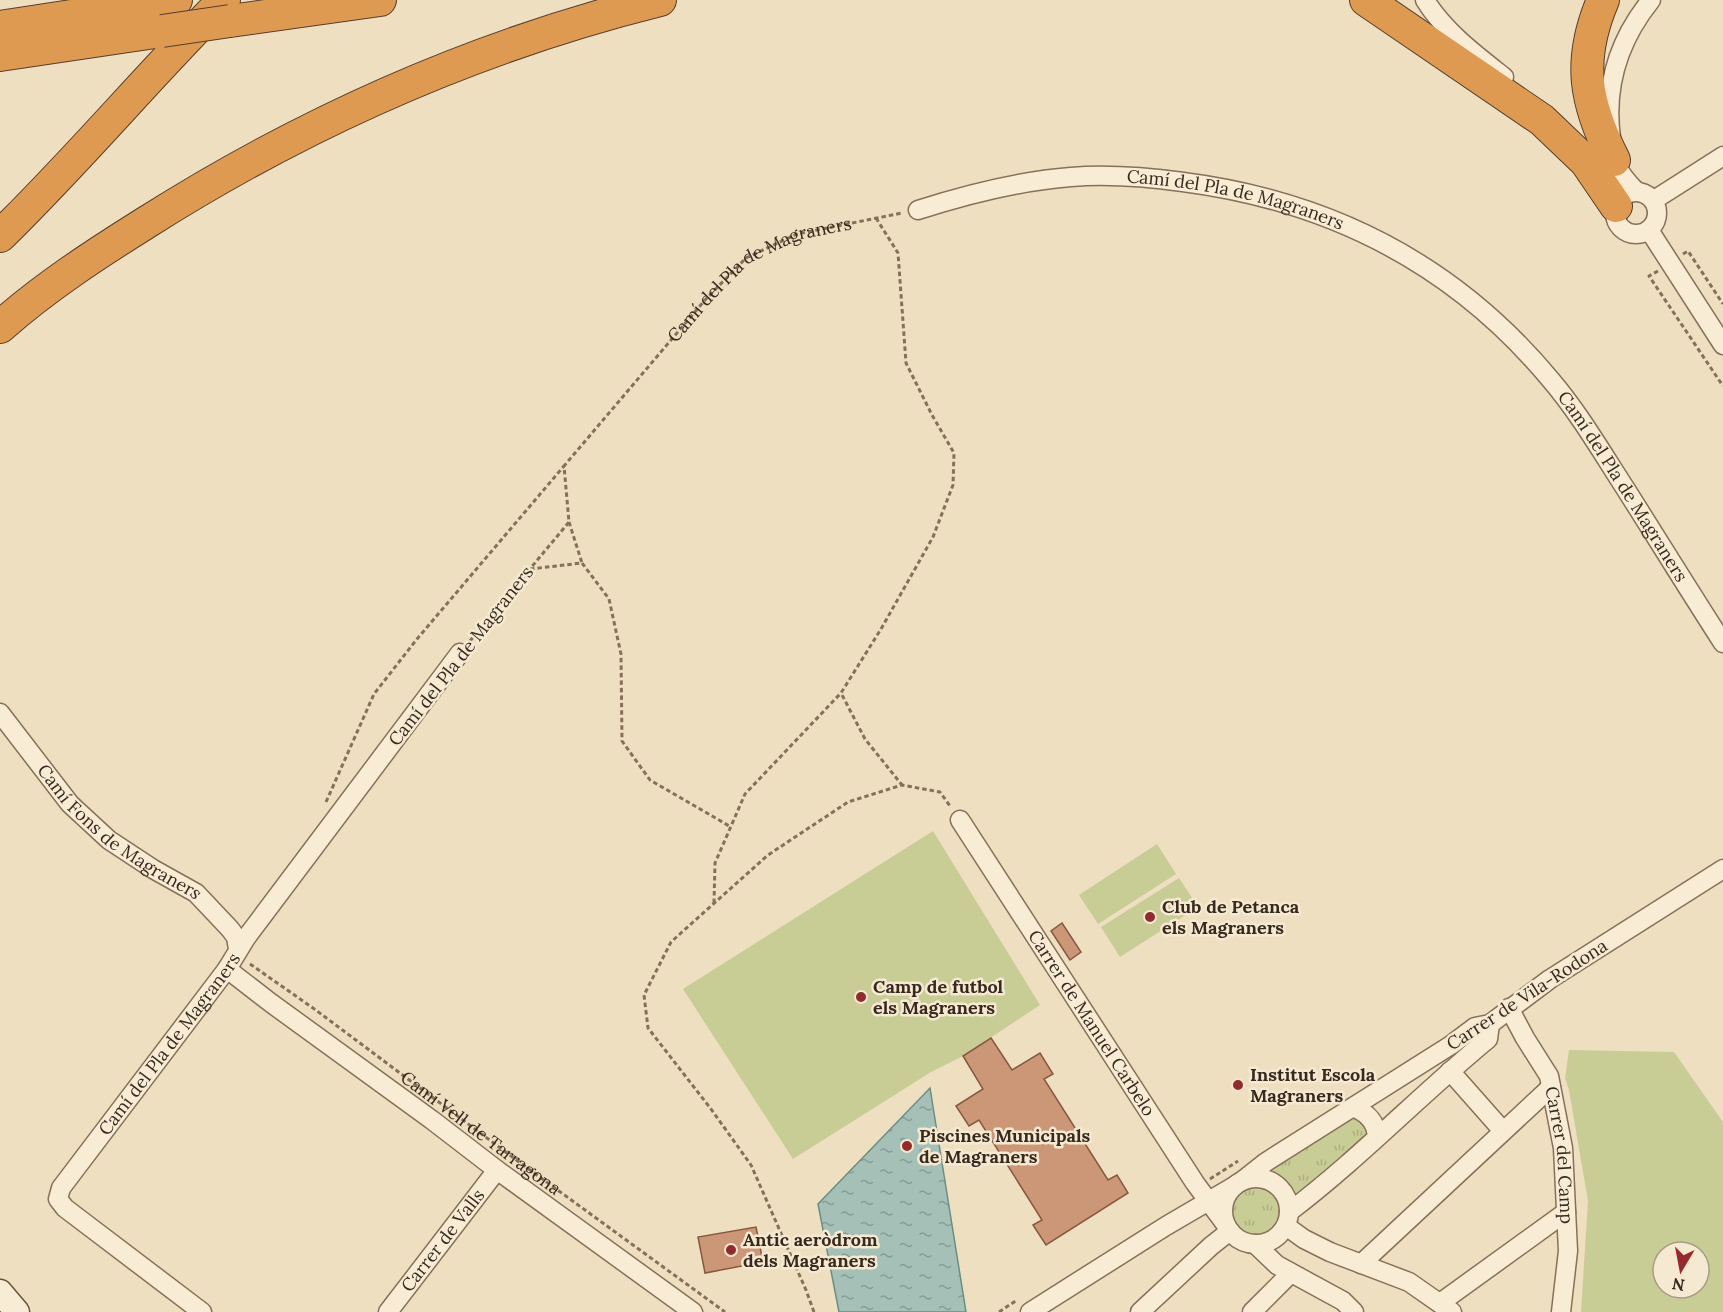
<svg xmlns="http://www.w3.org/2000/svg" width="1723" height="1312" font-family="Lora,serif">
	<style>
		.grass { fill: url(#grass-tufts) }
		.park { fill: #c8cc95; fill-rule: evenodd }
		.water { fill: url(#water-ripples); stroke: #6b8e84; stroke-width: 1.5 }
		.building { fill: #cc9777; stroke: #87583f; stroke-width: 1.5 }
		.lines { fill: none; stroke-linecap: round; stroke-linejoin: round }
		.street-casing { stroke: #877059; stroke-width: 21 }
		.secondary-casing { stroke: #69513c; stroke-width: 27 }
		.highway-casing { stroke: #553e2d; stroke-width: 34 }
		.path { stroke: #877059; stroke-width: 3; stroke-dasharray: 4.5 3; stroke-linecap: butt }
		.street { stroke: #f9ecd5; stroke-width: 18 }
		.secondary { stroke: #f9ecd5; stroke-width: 24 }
		.highway { stroke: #de9a51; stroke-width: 32 }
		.highway-bridge-casing { stroke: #553e2d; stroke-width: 34; stroke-linecap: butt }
		.highway-bridge { stroke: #de9a51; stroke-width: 32 }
		.poi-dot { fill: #96292e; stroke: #f5e9d1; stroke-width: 2 }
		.labels { text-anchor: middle; stroke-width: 5; stroke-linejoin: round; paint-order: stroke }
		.street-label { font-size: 18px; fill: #37291d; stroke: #f5e9d1 }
		.poi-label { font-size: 18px; font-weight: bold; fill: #37291d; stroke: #f5e9d1; text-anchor: start }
	</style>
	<defs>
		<pattern id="grass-tufts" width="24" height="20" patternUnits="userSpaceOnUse" patternTransform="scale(1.5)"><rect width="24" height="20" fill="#c8cc95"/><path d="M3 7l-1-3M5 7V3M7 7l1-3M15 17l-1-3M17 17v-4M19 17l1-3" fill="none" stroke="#acaf80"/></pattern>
		<pattern id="water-ripples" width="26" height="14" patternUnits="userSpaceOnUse" patternTransform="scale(1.5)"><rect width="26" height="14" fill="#a4c0b7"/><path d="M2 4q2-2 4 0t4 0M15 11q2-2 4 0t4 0" fill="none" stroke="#869c94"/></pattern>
	</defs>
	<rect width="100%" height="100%" fill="#eedfc1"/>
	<g class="grass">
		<path d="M1351,1116L1361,1118L1368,1133L1366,1138L1297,1198C1290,1184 1282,1176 1267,1171Z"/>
		<circle cx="1256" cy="1211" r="25"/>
	</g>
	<g class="park">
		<polygon points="933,831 1040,1005 963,1056 931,1072 793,1159 683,989"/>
		<polygon points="1157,844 1176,874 1098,924 1079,895"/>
		<polygon points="1179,878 1198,907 1120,957 1101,927"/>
		<path d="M1569,1050L1674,1052L1723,1122V1312H1581L1588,1201L1569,1090L1565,1078ZM1663,1252H1699V1288H1663Z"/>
	</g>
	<polygon class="water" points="930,1088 966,1312 839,1312 818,1204"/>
	<g class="building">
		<polygon points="1062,923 1081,952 1070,960 1051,931"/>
		<polygon points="991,1038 1012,1070 1040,1053 1053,1074 1044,1079 1108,1180 1117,1175 1128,1193 1046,1245 1033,1225 1042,1220 979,1120 969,1126 956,1106 983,1089 963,1056"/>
		<polygon points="756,1227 763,1262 705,1273 698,1237"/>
	</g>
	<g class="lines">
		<defs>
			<g id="street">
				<path d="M1425,0C1444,31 1476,55 1504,77"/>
				<path d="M1636,191C1628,183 1619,172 1614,161C1612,154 1612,145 1611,138C1604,86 1618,41 1651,0"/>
				<circle cx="1636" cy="213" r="21"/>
				<polyline points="1654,200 1723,156"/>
				<path id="s3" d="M918,210C968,194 1018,181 1071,177C1108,174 1146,177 1183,182C1330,201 1455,265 1550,379C1579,413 1601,451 1625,488C1658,540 1690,592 1723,643"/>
				<polyline points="1649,230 1723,345"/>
				<path id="s4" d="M0,713L70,804L109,840L153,869L196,893L230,929L236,937L238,949"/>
				<path id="s5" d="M960,820L1195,1183L1226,1225"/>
				<polyline points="227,969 271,1003 432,1120 497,1170 693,1312"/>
				<path id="s6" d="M1509,1008L1525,1038L1549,1076L1563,1148L1568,1251L1561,1312"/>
				<polyline points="1450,1071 1503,1131"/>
				<path d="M1353,1107C1367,1113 1376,1121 1377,1137"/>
				<circle cx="1256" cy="1211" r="33"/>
				<polyline points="1242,1181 1266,1162 1451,1045 1475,1027 1490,1024 1550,979 1723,869"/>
				<path d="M1289,1212C1359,1159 1420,1095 1488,1039L1490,1024"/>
				<polyline points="1286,1226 1304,1239 1330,1252 1409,1282 1452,1312"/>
				<polyline points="1255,1244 1277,1265 1343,1301 1354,1312"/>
				<polyline points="1361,1264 1551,1087"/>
				<polyline points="1440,1303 1566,1212"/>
				<path id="s7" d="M202,1312L65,1208L58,1199L61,1188L227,969L246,938L460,653"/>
				<path id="s8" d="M388,1312L497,1170"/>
				<polyline points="1030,1312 1166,1226 1236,1185"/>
				<polyline points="1140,1312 1211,1246 1230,1231"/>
				<polyline points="1252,1312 1291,1273"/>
			</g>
			<polyline id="secondary" points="0,1292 17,1312"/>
			<g id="highway">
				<polyline points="1366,0 1542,120 1586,162 1616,206"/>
				<path d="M1603,0C1577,61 1585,103 1614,160"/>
				<polyline points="230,21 380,0"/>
				<polyline points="0,27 176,0"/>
				<polyline points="0,55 162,31"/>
				<path d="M0,236C78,160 148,76 224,0"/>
				<path d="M0,327C45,287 96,254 147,222C305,122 479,45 660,0"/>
			</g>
		</defs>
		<use href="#street" class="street-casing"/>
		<use href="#secondary" class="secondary-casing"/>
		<use href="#highway" class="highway-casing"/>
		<g class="path">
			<polyline points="876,218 898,253 906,363 932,415 954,453 953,485 933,537 881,629 841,693 865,739 902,785"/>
			<polyline points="1683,254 1688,251 1723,304"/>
			<polyline points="1658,271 1649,276 1723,386"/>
			<polyline points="569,522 582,563"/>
			<polyline points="530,569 582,563 609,599 621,654 622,741 650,780 731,827"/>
			<path id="s1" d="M470,641L569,522L564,466L705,300L746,258L797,234L902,213"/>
			<polyline points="326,802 374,694 417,639 564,466"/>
			<polyline points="714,903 715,863 745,794 841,693"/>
			<path id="s2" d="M250,964L313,1008L515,1159L725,1312"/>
			<polyline points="1210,1179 1238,1161"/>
			<polyline points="814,1312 806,1290 751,1165 711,1109 648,1028 644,995 671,942 768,855 848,802 902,785 940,792 950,806"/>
			<polyline points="999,1312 1017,1300"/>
		</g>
		<use href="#street" class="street"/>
		<use href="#secondary" class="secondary"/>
		<use href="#highway" class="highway"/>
		<defs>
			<polyline id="highway-bridge" points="162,31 230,21"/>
		</defs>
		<use href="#highway-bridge" class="highway-bridge-casing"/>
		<use href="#highway-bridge" class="highway-bridge"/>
	</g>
	<g class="poi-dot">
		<circle cx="1150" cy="917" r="6"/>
		<circle cx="861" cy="997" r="6"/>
		<circle cx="1238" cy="1085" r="6"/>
		<circle cx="907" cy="1146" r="6"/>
		<circle cx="731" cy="1250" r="6"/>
	</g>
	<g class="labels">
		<g class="street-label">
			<text dy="6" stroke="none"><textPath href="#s3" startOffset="324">Camí del Pla de Magraners</textPath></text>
			<text dy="6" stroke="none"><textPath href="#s1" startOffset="488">Camí del Pla de Magraners</textPath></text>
			<text dy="6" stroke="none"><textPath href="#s3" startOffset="826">Camí del Pla de Magraners</textPath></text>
			<text transform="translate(461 656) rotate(-52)" y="6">Camí del Pla de Magraners</text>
			<text dy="6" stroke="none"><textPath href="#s4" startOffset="171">Camí Fons de Magraners</textPath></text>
			<text transform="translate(1527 995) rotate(-33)" y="6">Carrer de Vila-Rodona</text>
			<text dy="6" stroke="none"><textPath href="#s5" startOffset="242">Carrer de Manuel Carbelo</textPath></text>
			<text dy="6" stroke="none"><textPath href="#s7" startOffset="375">Camí del Pla de Magraners</textPath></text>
			<text dy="6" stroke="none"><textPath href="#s2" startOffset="286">Camí Vell de Tarragona</textPath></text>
			<text dy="6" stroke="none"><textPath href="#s6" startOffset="159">Carrer del Camp</textPath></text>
			<text dy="6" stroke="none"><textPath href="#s8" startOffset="90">Carrer de Valls</textPath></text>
		</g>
		<g class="poi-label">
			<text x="1162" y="913">Club de Petanca<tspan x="1162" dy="21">els Magraners</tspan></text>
			<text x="873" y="993">Camp de futbol<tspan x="873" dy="21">els Magraners</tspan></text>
			<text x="1250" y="1081">Institut Escola<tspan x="1250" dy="21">Magraners</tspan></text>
			<text x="919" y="1142">Piscines Municipals<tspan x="919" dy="21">de Magraners</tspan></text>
			<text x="743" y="1246">Antic aeròdrom<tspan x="743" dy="21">dels Magraners</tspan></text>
		</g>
	</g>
	<g transform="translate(1681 1270) rotate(190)"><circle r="28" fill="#f5e9d1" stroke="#a99c89" stroke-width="1.5"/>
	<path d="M0-4.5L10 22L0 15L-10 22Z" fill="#96292e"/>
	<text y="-9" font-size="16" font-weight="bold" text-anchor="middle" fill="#37291d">N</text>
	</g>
</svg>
